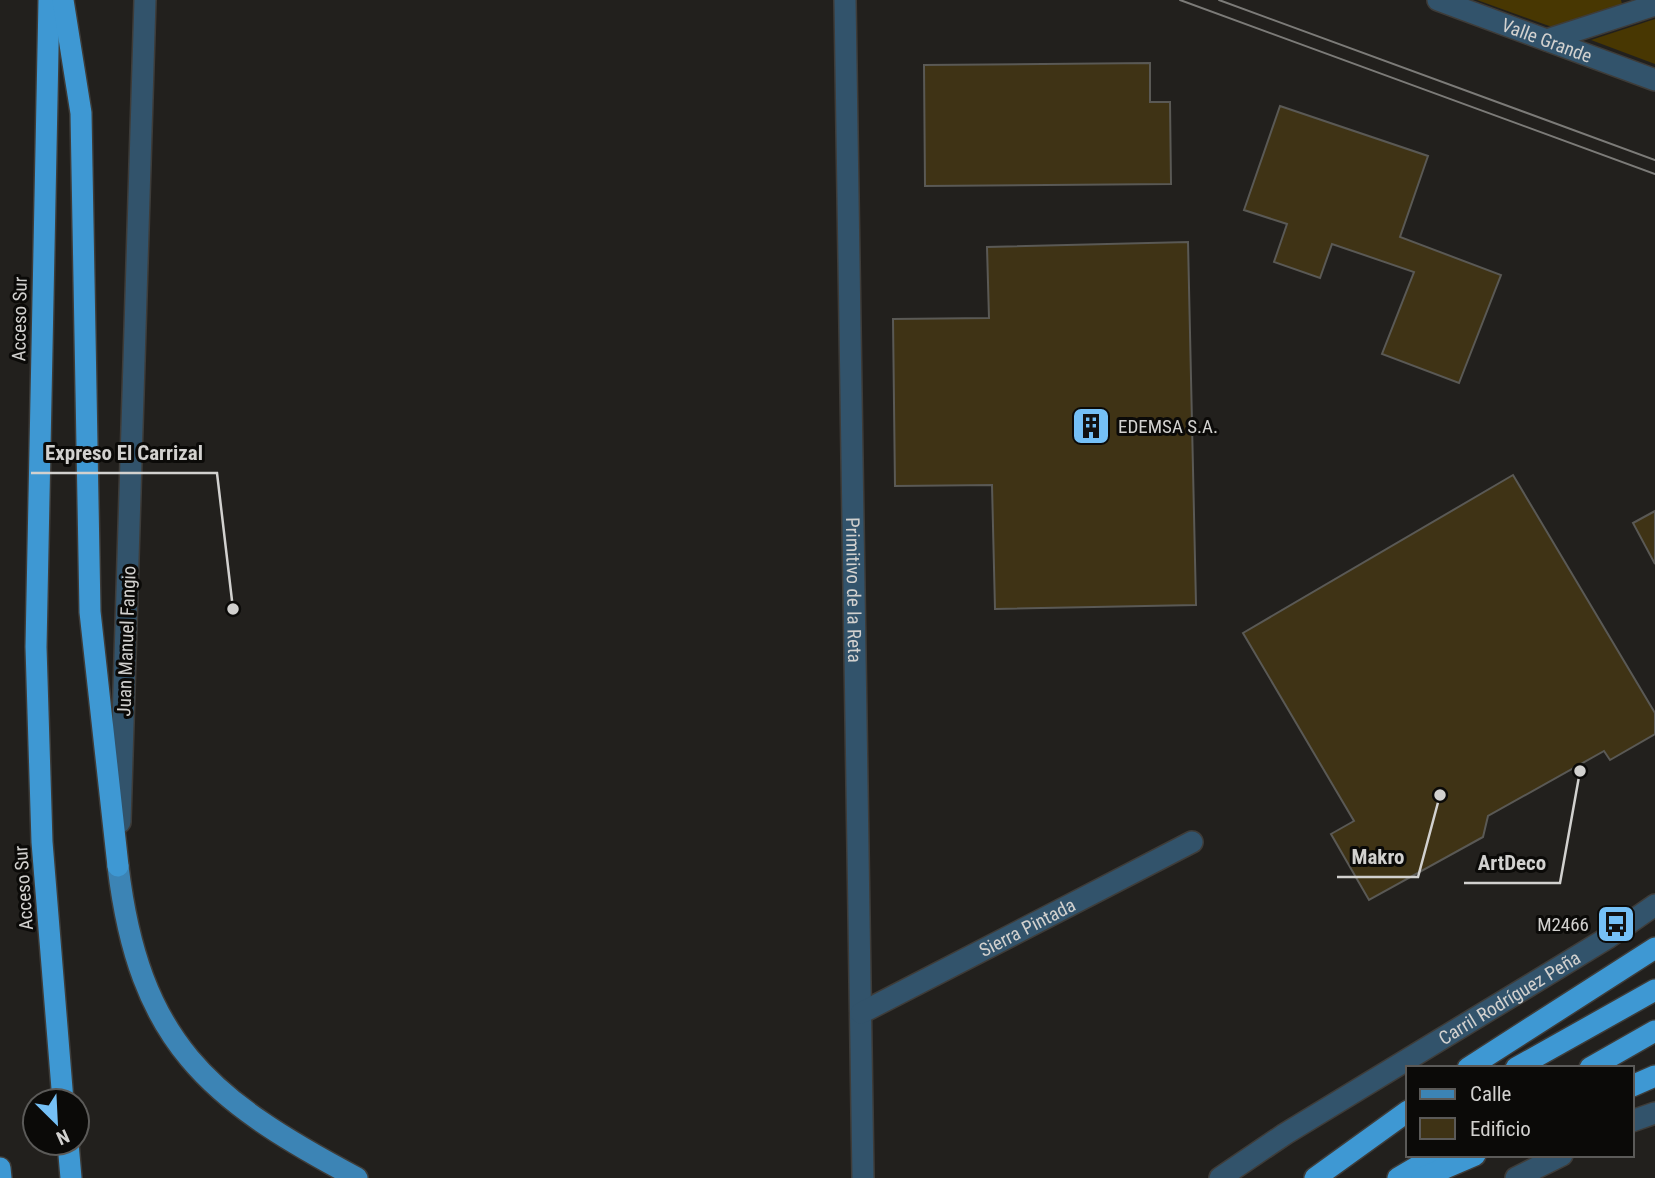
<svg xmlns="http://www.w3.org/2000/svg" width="1655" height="1178" font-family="'Roboto Condensed',sans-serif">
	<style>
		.green { fill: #483702 }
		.building { fill: #3f3315; stroke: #5a5955; stroke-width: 2 }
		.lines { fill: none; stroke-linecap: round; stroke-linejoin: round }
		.minor-casing { stroke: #3e3c39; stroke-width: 24 }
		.major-casing { stroke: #3e3c39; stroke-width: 24 }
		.highway-casing { stroke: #3e3c39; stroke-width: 24 }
		.minor { stroke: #32536b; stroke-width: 21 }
		.major { stroke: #3c84b5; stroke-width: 21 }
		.highway { stroke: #3e98d3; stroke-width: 21 }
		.tram { stroke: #7c7b78; stroke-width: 2 }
		.labels { text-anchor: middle; stroke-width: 6; stroke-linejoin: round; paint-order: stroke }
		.street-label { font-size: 19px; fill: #d2d1cf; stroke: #0b0a08 }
		.poi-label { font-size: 19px; fill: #d2d1cf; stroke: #0b0a08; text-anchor: start }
		.leader { fill: none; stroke: #d2d1cf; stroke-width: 2.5 }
		.callout-dot { fill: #d2d1cf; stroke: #0b0a08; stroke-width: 2.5 }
		.callout-label { font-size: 21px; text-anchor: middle; font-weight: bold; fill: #d2d1cf; stroke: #0b0a08; stroke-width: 6; stroke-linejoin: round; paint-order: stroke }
	</style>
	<rect width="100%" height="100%" fill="#22201d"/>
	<g class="green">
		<polygon points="1477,0 1621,0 1622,4 1552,27"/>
		<polygon points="1655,19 1655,64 1591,40"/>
	</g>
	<g class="building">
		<polygon points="1150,63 1150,102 1170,102 1171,184 925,186 924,65"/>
		<polygon points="1280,106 1428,156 1400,237 1501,275 1459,383 1382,354 1414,272 1332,244 1320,278 1274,262 1287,224 1244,210"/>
		<polygon points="1188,242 1196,605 995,609 992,485 895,486 893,319 989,318 987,247"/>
		<polygon points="1513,475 1655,713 1655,734 1610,760 1604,751 1488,816 1483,837 1369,900 1331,834 1354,821 1243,633"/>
		<polygon points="1655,511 1655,564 1633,523"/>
	</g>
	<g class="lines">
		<defs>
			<g id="minor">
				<path id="s1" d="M845,0L863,1178"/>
				<path id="s2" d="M1438,0L1655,80"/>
				<polyline points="1547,40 1655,5"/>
				<polyline points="120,822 145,0"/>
				<path id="s3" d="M861,1013L1192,842"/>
				<polyline points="1632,1121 1655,1113"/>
				<path id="s4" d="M1220,1178L1285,1134L1609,937L1655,905"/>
				<polyline points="1516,1178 1562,1155"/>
			</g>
			<path id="major" d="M118,866C139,1042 208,1099 357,1178"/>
			<g id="highway">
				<polyline points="49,0 36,647 42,842 63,1101"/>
				<polyline points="63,0 81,113 90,612 118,866"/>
				<polyline points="1468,1068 1655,948"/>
				<polyline points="1516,1068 1655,990"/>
				<polyline points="1590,1068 1655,1031"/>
				<polyline points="1632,1086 1655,1076"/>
				<polyline points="68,1143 71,1178"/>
				<polyline points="0,1168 1,1178"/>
				<polyline points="1315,1178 1408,1111"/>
				<polyline points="1398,1178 1437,1155"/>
				<polyline points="1422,1178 1475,1155"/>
			</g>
		</defs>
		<use href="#minor" class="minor-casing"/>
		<use href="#major" class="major-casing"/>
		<use href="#highway" class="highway-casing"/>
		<use href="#minor" class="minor"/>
		<use href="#major" class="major"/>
		<use href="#highway" class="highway"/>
		<g class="tram">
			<polyline points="1180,0 1655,174"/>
			<polyline points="1219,0 1655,160"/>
		</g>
	</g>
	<defs>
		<symbol id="building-square" viewBox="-11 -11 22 22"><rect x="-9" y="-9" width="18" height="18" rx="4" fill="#75c0f6" stroke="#0b0a08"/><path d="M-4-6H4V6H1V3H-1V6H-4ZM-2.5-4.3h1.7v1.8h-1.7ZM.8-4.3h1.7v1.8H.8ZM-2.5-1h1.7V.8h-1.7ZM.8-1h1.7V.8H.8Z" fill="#111"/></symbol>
		<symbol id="bus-square" viewBox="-11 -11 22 22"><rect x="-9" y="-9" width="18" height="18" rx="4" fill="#75c0f6" stroke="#0b0a08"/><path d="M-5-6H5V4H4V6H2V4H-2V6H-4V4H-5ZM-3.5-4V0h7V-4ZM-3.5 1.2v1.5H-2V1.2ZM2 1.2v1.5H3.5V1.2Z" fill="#111"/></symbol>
	</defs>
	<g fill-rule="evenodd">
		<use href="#building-square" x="1069" y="404" width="44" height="44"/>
		<use href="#bus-square" x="1594" y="902" width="44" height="44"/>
	</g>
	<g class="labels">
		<g class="street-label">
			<text dy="7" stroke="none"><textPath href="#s2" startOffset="116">Valle Grande</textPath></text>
			<text transform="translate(19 319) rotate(-89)" y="7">Acceso Sur</text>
			<text dy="7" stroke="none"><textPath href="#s1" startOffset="590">Primitivo de la Reta</textPath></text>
			<text transform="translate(126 641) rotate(-88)" y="7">Juan Manuel Fangio</text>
			<text transform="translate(23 888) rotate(-94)" y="7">Acceso Sur</text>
			<text dy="7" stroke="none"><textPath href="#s3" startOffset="187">Sierra Pintada</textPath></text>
			<text dy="7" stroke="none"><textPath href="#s4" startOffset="341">Carril Rodríguez Peña</textPath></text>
		</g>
		<g class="poi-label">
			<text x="1118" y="433">EDEMSA S.A.</text>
			<text x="1589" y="931" text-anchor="end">M2466</text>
		</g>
	</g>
	<path class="leader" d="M233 609L217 473H31M1440 795L1418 877H1337M1580 771L1560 883H1464"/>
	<g class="callout-dot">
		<circle cx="233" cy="609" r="7"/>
		<circle cx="1440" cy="795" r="7"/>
		<circle cx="1580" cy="771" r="7"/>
	</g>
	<g class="callout-label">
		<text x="124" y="460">Expreso El Carrizal</text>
		<text x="1378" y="864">Makro</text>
		<text x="1512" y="870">ArtDeco</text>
	</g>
	<rect x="1406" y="1066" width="228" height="91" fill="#0b0a08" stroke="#5b5a58" stroke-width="2"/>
	<rect x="1420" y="1089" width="35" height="10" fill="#3c84b5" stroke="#5b5a58" stroke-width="2"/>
	<text x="1470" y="1101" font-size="21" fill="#d2d1cf">Calle</text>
	<rect x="1420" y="1118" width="35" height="21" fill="#3f3315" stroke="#5b5a58" stroke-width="2"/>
	<text x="1470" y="1136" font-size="21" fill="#d2d1cf">Edificio</text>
	<g transform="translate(56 1122) rotate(156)"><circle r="33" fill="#0b0a08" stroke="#5b5a58" stroke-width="2"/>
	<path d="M0-5L12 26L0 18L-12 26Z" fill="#75c0f6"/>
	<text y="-10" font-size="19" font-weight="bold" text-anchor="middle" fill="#d2d1cf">N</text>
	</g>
</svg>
